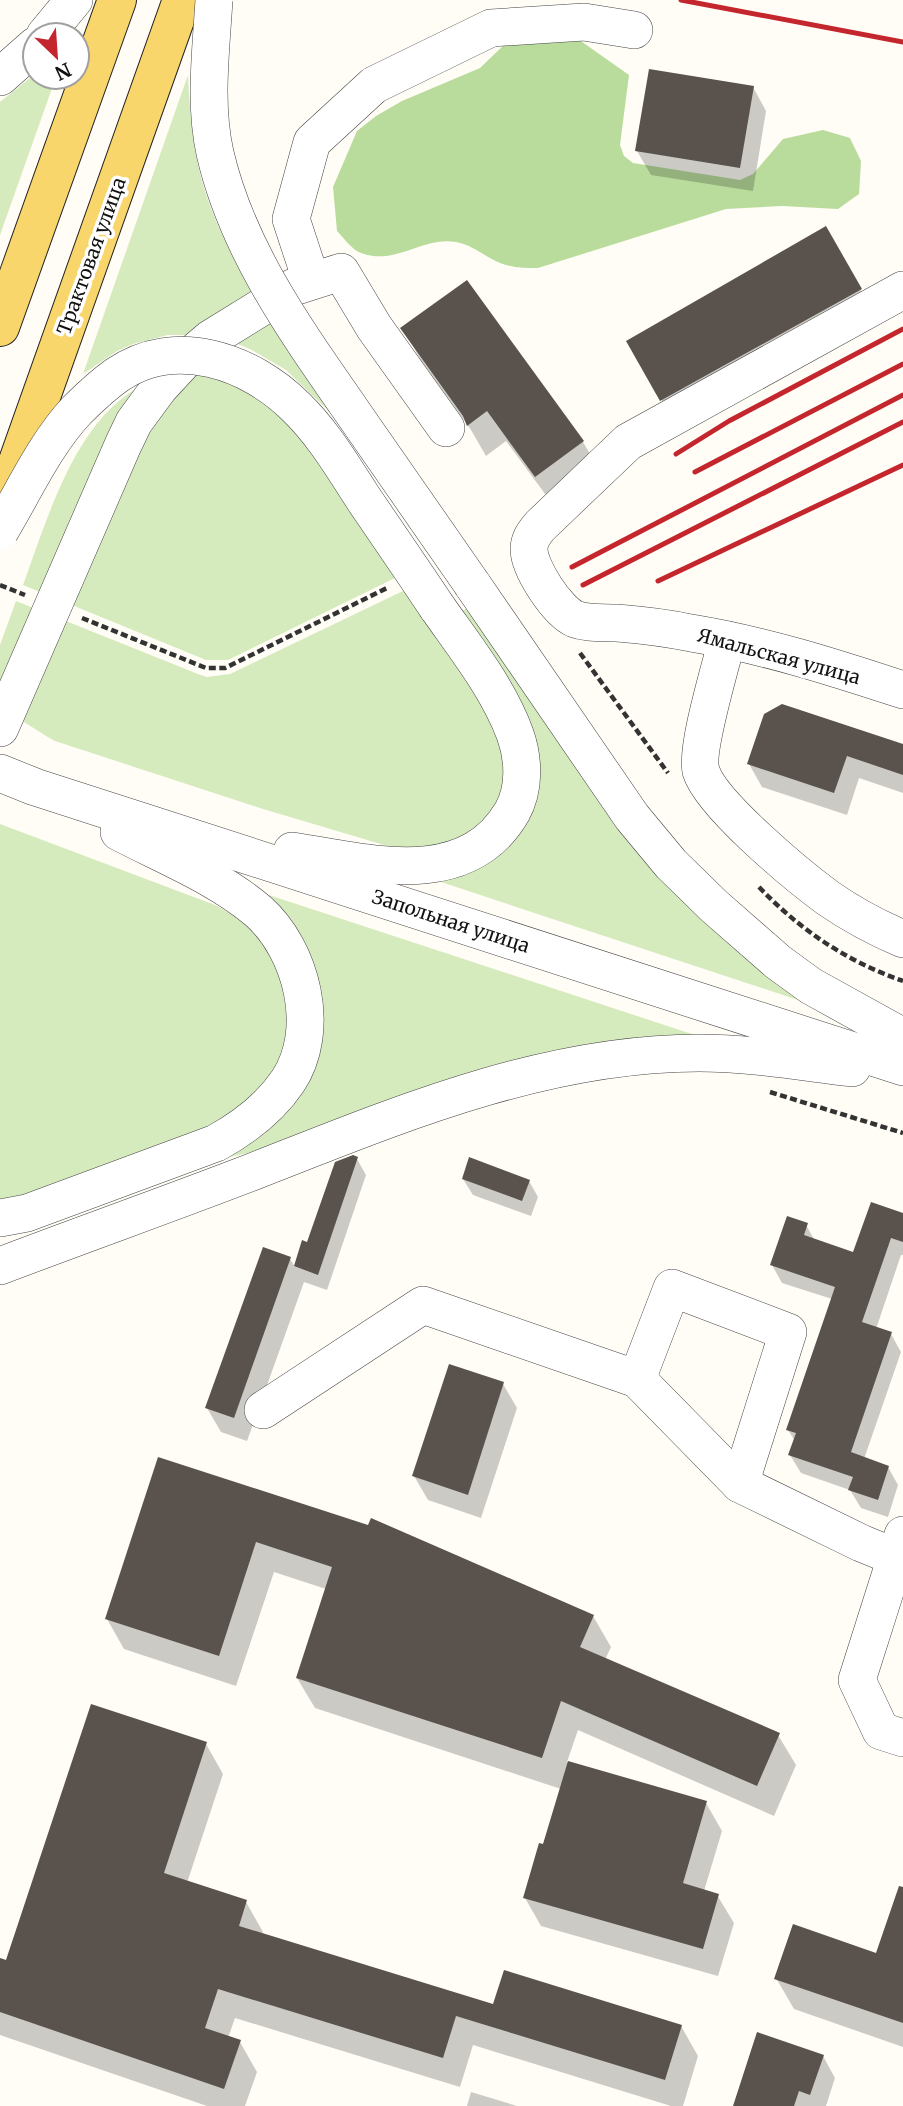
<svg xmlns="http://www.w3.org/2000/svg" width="903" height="2106" font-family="Merriweather,serif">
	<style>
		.green { fill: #d5ebbd }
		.forest { fill: #b9dc9c }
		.shadow { fill: #0003 }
		.building { fill: #5a524d }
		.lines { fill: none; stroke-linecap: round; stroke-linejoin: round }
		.minor-casing { stroke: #444; stroke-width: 38 }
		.major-casing { stroke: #222; stroke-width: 40 }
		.path { stroke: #333; stroke-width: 4.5; stroke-dasharray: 7 3.5; stroke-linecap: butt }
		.minor { stroke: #fff; stroke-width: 37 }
		.major { stroke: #f9d66b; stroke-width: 38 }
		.rail { stroke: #c4262e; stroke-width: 5 }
		.minor-bridge-casing { stroke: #444; stroke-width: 38; stroke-linecap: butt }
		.minor-bridge { stroke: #fff; stroke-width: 37 }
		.labels { text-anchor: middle; stroke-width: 7; stroke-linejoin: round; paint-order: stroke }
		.street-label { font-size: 19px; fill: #111; stroke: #fff }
	</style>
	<rect width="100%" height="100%" fill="#fffdf5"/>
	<g class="green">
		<polygon points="35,74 35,77 56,77 0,235 0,102"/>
		<path d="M188,75C189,100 191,125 195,150C204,204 229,253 257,299L201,335H168L133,344L117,351L83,374Z"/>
		<polygon points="265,313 335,417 286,370 250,349 233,342"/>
		<path d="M194,374C219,378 242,386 263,401C292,421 313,455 332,484C354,515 375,546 397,577L228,660H206L23,585C47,520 75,420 141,386C156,378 177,378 194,374Z"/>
		<path d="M405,590L490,712L499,732L506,775L496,806L486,822L460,841L401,850L263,809L55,741C35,730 22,719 0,710V645L16,601L198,674L207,677L230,674Z"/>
		<path d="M468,608L807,1003L441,882C490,869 527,840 538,790L461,611Z"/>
		<polygon points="0,824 215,905 235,916 261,938 275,961 282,982 287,1019 285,1040 279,1060 269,1078 257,1093 211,1128 0,1204"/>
		<path d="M269,895L701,1037C637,1041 576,1046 514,1061L276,1147L225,1158L265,1133L291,1107L314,966C303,939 288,921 269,900Z"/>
	</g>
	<path class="forest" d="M568,32L629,75L620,145L624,156L633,163L740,180L753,174L783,139L823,130L850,138L861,161L859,194L838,209L782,206L726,209L538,268C525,268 513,268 500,263C485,257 473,245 456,242C423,236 396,266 361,253C352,250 343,237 337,231L333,187L357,131L376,116L402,101L480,68L506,43Z"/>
	<g class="shadow">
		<polygon points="753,87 766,111 753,191 651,175 637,151"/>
		<polygon points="825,229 874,313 675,423 628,342"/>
		<polygon points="466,282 583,442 601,473 554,506 506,441 486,456 471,430 420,359 403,328"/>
		<polygon points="903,746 903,793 859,778 847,815 762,787 749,764"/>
		<polygon points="357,1159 366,1175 327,1290 304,1282 247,1441 221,1432 207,1408 290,1259 295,1267 304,1243 309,1244"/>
		<polygon points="463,1179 529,1181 538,1197 531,1216 473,1195"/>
		<polygon points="903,1215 903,1255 901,1255 876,1329 891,1334 901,1352 864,1459 888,1467 898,1485 888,1517 861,1508 850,1490 801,1473 790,1455 795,1441 788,1430 832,1299 782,1283 772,1265 806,1225 815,1241 855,1254"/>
		<polygon points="503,1384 517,1408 481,1518 428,1500 414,1476"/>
		<polygon points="159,1459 593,1616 611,1647 605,1660 778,1735 796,1765 774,1816 578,1730 567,1762 706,1803 722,1831 704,1891 717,1895 734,1923 718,1976 541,1926 525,1898 544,1846 561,1789 315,1708 297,1678 326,1589 274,1572 236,1686 124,1649 107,1619"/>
		<polygon points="206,1744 223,1774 187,1883 246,1902 263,1932 262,1935 494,2006 681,2026 698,2056 683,2106 671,2106 473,2045 460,2087 235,2018 228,2038 240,2042 257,2072 245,2106 207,2106 0,2035 0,1964 8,1962"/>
		<polygon points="903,1887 903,2047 794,2009 776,1978 877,1955"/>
		<polygon points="823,2056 835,2078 826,2106 734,2106"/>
		<polygon points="471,2092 517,2106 467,2106"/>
	</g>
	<g class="building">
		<polygon points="649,69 754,86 740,168 635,151"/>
		<polygon points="826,226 862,289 660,401 626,341"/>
		<polygon points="467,280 584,441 535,477 487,411 467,426 463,416 400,328"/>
		<polygon points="782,704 903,744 903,775 847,756 834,793 747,764 764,714"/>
		<polygon points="353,1155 358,1157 318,1275 294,1266 302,1240 307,1242 335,1162"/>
		<polygon points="469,1157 530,1180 522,1201 462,1179"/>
		<polygon points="871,1202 903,1213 903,1242 891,1238 862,1322 892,1332 851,1452 889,1466 878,1500 848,1490 853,1477 788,1455 796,1433 786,1430 835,1287 770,1265 787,1216 808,1223 804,1235 853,1252"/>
		<polygon points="263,1247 291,1257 234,1418 205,1408"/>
		<polygon points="449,1364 504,1382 468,1495 412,1476"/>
		<polygon points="158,1457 368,1525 371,1518 594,1615 580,1647 780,1733 757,1786 561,1701 542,1758 296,1678 332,1567 256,1542 219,1656 105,1619"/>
		<polygon points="91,1704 207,1742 164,1873 247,1900 239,1926 493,2004 504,1970 682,2025 665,2080 456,2016 443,2058 218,1989 205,2028 241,2040 224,2089 0,2012 0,1958 6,1960"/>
		<polygon points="568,1761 707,1801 683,1883 719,1894 703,1949 523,1898 539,1843 543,1844"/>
		<polygon points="899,1886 903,1887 903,2023 774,1979 793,1924 876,1953"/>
		<polygon points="757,2032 824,2055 810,2095 799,2091 794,2106 733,2106"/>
	</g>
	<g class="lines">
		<defs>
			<g id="minor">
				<polyline points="45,35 74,0"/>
				<polyline points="0,77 35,46"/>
				<polyline points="311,280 291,219 312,142 374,85 491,28 584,22 634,30"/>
				<path d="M903,290L628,442L540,526C534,533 529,540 529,549C529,568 557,611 575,619C588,624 603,622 617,623C642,625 667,628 691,633C764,645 833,667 903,690"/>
				<polyline points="472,584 632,817 671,864 714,906 778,962 811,986 903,1037"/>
				<path d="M727,640C721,665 695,750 701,771C711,804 798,876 828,898C851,914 877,928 903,939"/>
				<polyline points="0,728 123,445 134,422 159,388 184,361 210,339 294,287 341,272 374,327 446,428"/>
				<polyline points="0,773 35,787 903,1067"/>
				<path d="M292,851C366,862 465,892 512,812C525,789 524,759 515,734C498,688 465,647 437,607"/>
				<path d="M0,1218L27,1213L216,1143C243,1128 270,1108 288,1081C322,1030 302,950 258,911C218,877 165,856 119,832"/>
				<path d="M0,1266C84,1234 169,1204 252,1172C395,1116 543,1053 699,1053C750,1053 801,1062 852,1068"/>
				<polyline points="637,1379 672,1288 788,1332 740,1484"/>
				<polyline points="263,1410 423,1305 637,1379 740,1484 861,1543 895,1557"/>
				<polyline points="903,1535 857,1680 881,1731 903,1738"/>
			</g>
			<g id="major">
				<polyline points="0,327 117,0"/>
				<polyline points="0,512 182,0"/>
			</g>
		</defs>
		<use href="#minor" class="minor-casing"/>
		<use href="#major" class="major-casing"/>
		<g class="path">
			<polyline points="0,585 25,595"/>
			<polyline points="82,618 206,668 225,668 387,588"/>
			<polyline points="580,653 668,773"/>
			<path d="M759,887C800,930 846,961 903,981"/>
			<polyline points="770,1092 903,1133"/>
		</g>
		<use href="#minor" class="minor"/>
		<use href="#major" class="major"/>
		<g class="rail">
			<polyline points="681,0 903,42"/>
			<polyline points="676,454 729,421 903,329"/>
			<polyline points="695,472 903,364"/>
			<polyline points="572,567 903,395"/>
			<polyline points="658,581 903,465"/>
			<polyline points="583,585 903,422"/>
		</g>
		<defs>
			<g id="minor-bridge">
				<path d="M214,0C211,50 204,104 215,153C237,249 296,331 351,410C391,468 432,526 472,584"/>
				<path d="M0,531C24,491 45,444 77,410C89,398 103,385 117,375C175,335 250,361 296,407C324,434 344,469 365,501C389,536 413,571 437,607"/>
			</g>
		</defs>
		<use href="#minor-bridge" class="minor-bridge-casing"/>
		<use href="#minor-bridge" class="minor-bridge"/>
	</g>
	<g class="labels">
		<g class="street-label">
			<text transform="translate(91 256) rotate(-70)" y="7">Трактовая улица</text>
			<text transform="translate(779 656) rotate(15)" y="7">Ямальская улица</text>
			<text transform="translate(451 921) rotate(18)" y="7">Запольная улица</text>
		</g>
	</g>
	<g transform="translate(56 56) rotate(155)"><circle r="33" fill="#ffffff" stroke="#a0a0a0" stroke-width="2"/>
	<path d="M0-5L12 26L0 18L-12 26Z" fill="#c4262e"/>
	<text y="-10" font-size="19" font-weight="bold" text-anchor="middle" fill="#111111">N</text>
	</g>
</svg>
